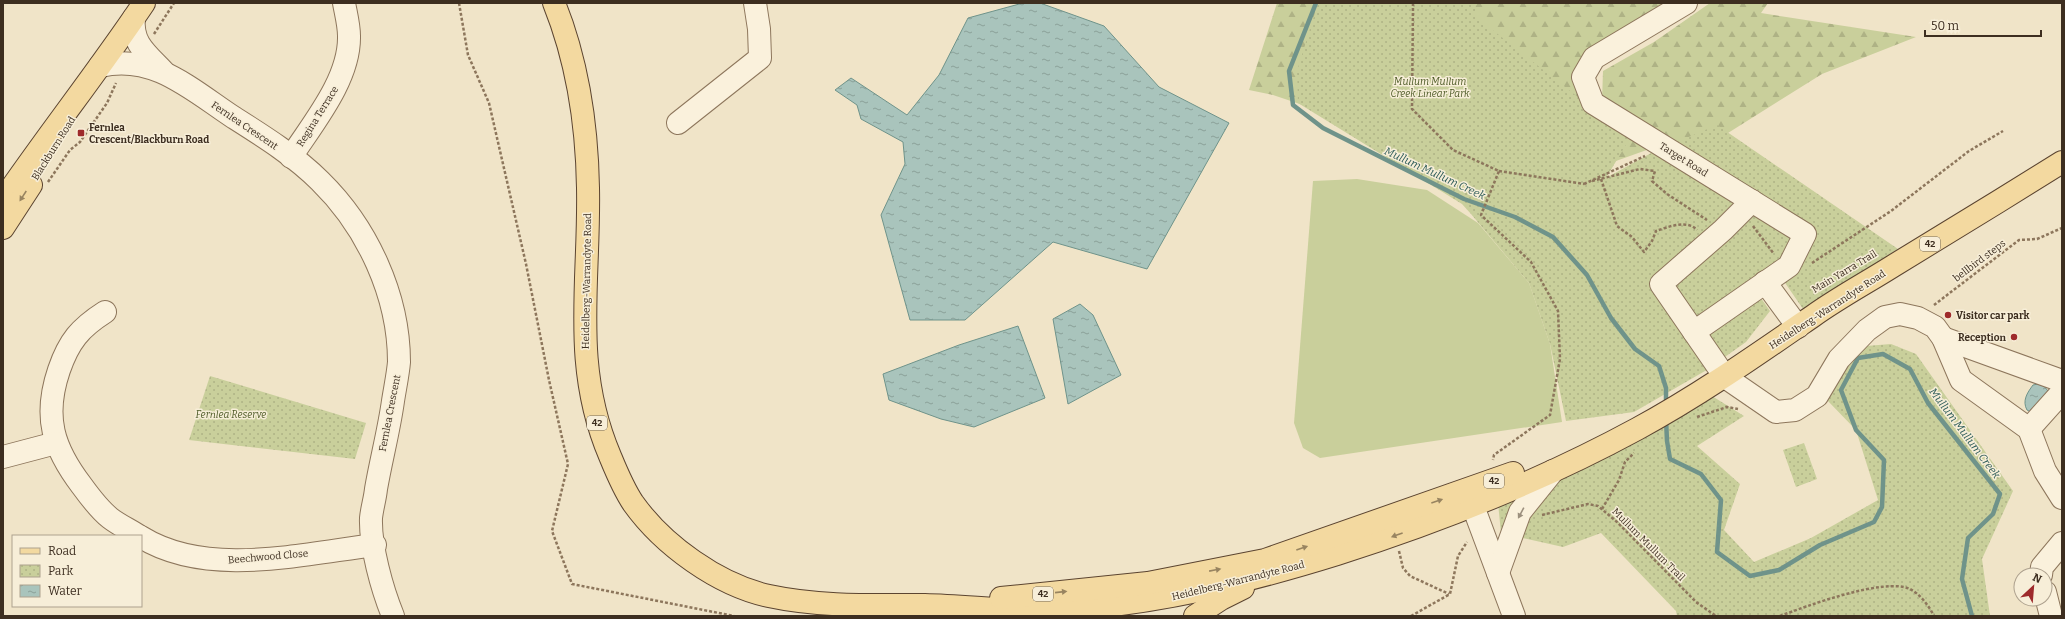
<svg xmlns="http://www.w3.org/2000/svg" width="2065" height="619" font-family="Bitter,serif">
	<style>
		.grass { fill: #c9cf9b }
		.forest { fill: url(#forest-firs) }
		.park { fill: url(#park-dots) }
		.water { fill: url(#water-ripples); stroke: #6f938a }
		.lines { fill: none; stroke-linecap: round; stroke-linejoin: round }
		.stream { stroke: #6f938a; stroke-width: 4.5 }
		.minor-casing { stroke: #8d765c; stroke-width: 24 }
		.major-casing { stroke: #5b4430; stroke-width: 24 }
		.path { stroke: #8d765c; stroke-width: 2.5; stroke-dasharray: 3 2; stroke-linecap: butt }
		.minor { stroke: #faf1dc; stroke-width: 22 }
		.major { stroke: #f3d9a0; stroke-width: 22 }
		.oneway { fill: #988460 }
		.oneway2 { fill: #9c907e }
		.poi-dot { fill: #9e2a2b; stroke: #f7eed8; stroke-width: 1.5 }
		.labels { text-anchor: middle; stroke-width: 3; stroke-linejoin: round; paint-order: stroke }
		.shield { fill: #f7eed8; stroke: #756857; stroke-width: 1 }
		.shield-label { font-size: 9px; font-weight: bold; fill: #3d2e20 }
		.park-label { font-size: 10px; font-style: italic; fill: #4d5a26; stroke: #f7eed8 }
		.street-label { font-size: 10px; fill: #3d2e20; stroke: #f7eed8 }
		.poi-label { font-size: 10px; font-weight: bold; fill: #3d2e20; stroke: #f7eed8; text-anchor: start }
		.water-label { font-size: 11px; font-style: italic; fill: #2f5d5a; stroke: #f7eed8 }
	</style>
	<defs>
		<pattern id="forest-firs" width="22" height="20" patternUnits="userSpaceOnUse"><rect width="22" height="20" fill="#c9cf9b"/><path d="M5 1l3.5 6h-7zM16 11l3.5 6h-7z" fill="#aeb285"/></pattern>
		<pattern id="park-dots" width="8" height="8" patternUnits="userSpaceOnUse"><rect width="8" height="8" fill="#c9cf9b"/><path d="M2 2h.1M6 6h.1" fill="none" stroke="#aeb285" stroke-width="1.8" stroke-linecap="round"/></pattern>
		<pattern id="water-ripples" width="26" height="14" patternUnits="userSpaceOnUse"><rect width="26" height="14" fill="#a9c4bc"/><path d="M2 4q2-2 4 0t4 0M15 11q2-2 4 0t4 0" fill="none" stroke="#8ba098"/></pattern>
	</defs>
	<rect width="100%" height="100%" fill="#f0e4c8"/>
	<polygon class="grass" points="1357,179 1427,190 1478,223 1529,283 1550,344 1562,422 1320,458 1303,448 1294,423 1313,181"/>
	<g class="forest">
		<polygon points="1277,3 1663,3 1586,51 1577,71 1588,105 1655,147 1616,161 1499,171 1273,95 1249,90"/>
		<polygon points="1710,3 1768,3 1761,13 1916,37 1822,74 1728,133 1703,159 1602,101 1603,71 1654,42"/>
	</g>
	<g class="park">
		<polygon points="1318,3 1475,3 1476,17 1588,105 1633,133 1606,178 1653,152 1717,125 1898,249 1803,309 1775,268 1751,284 1770,311 1746,342 1705,371 1634,412 1566,421 1550,344 1529,283 1471,214 1462,204 1298,103 1297,71"/>
		<polygon points="1891,344 1916,354 2013,491 1982,559 1990,616 1677,616 1676,611 1601,533 1563,547 1501,533 1498,503 1704,391 1744,416 1697,446 1740,484 1724,530 1754,562 1811,538 1878,500 1856,430 1827,400 1847,365 1866,346"/>
		<polygon points="210,376 366,423 355,459 189,440"/>
		<polygon points="1804,443 1817,479 1796,487 1783,450"/>
	</g>
	<g class="water">
		<polygon points="1023,3 1040,3 1104,26 1159,87 1229,123 1147,269 1053,242 965,320 910,320 881,215 905,164 903,142 861,119 857,105 835,90 851,78 907,115 939,75 968,18"/>
		<polygon points="1080,304 1093,315 1121,375 1068,404 1053,319"/>
		<polygon points="1018,326 1045,398 974,427 941,419 889,400 883,374 959,345"/>
		<path d="M2038,384L2044,386L2048,391L2047,397L2031,412L2027,410C2022,401 2027,393 2033,385Z"/>
	</g>
	<g class="lines">
		<g class="stream">
			<polyline points="1316,3 1289,71 1293,105 1323,128 1464,199 1515,217 1553,237 1587,275 1611,318 1635,349 1659,366 1666,388 1666,406"/>
			<polyline points="1666,419 1667,441 1670,459 1701,474 1721,500 1717,552 1750,576 1779,570 1820,545 1874,522 1882,507 1884,460 1856,430 1841,390 1858,358 1883,354 1910,369 1928,403 2000,494 1993,514 1968,538 1962,579 1972,616"/>
		</g>
		<defs>
			<g id="minor">
				<polyline points="1686,3 1594,58 1583,77 1593,103 1805,234 1789,266 1694,332"/>
				<path d="M134,18C131,43 147,54 163,71"/>
				<path d="M100,66C153,53 192,90 233,117C263,136 295,156 320,181C367,227 399,295 399,362C398,374 395,388 393,401C389,430 381,460 376,489C375,499 372,508 371,518C370,546 382,589 393,616"/>
				<polyline points="678,123 760,58 759,29 755,3"/>
				<path d="M291,157C313,123 350,79 349,36C349,25 346,14 344,3"/>
				<polyline points="1752,201 1723,230 1661,284 1725,377 1776,412 1795,410 1817,396 1839,359 1867,330 1885,317 1900,314 1918,318 1935,327 1943,338 1961,380 2029,429 2045,471 2062,498"/>
				<polyline points="1765,282 1798,327"/>
				<path d="M105,312C80,328 69,341 59,370C43,417 53,448 82,486C90,497 100,510 110,518C119,525 130,530 139,536"/>
				<polyline points="1943,338 2062,381"/>
				<polyline points="2029,429 2062,392"/>
				<polyline points="3,457 56,443"/>
				<polyline points="1467,490 1514,616"/>
				<path d="M141,537C207,578 302,554 375,545"/>
				<polyline points="1498,573 1520,512 1553,471"/>
				<polyline points="2041,575 2042,567 2062,543"/>
				<polyline points="2045,592 2051,616"/>
			</g>
			<g id="major">
				<path d="M554,3C577,60 587,126 588,188C590,282 571,365 610,456C617,473 623,488 633,503C663,545 718,585 769,596C820,607 873,605 925,605C971,606 1016,613 1061,610C1156,604 1247,582 1337,554C1441,521 1541,481 1637,429C1698,396 1755,356 1813,316C1838,298 1866,283 1893,266C1949,232 2006,197 2062,162"/>
				<path d="M3,200C49,133 99,70 144,3"/>
				<polyline points="3,228 31,185"/>
				<polyline points="1001,598 1148,583 1265,560 1513,473"/>
				<polyline points="1195,616 1221,599 1243,588"/>
			</g>
		</defs>
		<use href="#minor" class="minor-casing"/>
		<use href="#major" class="major-casing"/>
		<g class="path">
			<polyline points="459,3 468,55 489,103 526,264 549,380 568,464 552,531 572,584 734,616"/>
			<polyline points="1413,3 1412,109 1453,150 1499,171 1481,215 1531,262 1558,311 1560,359 1550,415 1494,455 1493,460"/>
			<polyline points="154,34 174,3"/>
			<polyline points="1499,171 1584,184"/>
			<path d="M1601,179L1617,226L1632,237L1644,252L1652,241L1656,231C1668,227 1687,219 1697,230"/>
			<polyline points="1592,181 1640,169 1655,171 1652,181 1667,194 1707,220"/>
			<polyline points="48,182 70,150 80,142 107,103 116,83"/>
			<polyline points="1584,184 1645,156"/>
			<polyline points="1753,226 1774,254"/>
			<polyline points="1812,263 1891,211 1969,151 2003,131"/>
			<polyline points="1934,305 2019,240 2037,239 2062,228"/>
			<polyline points="1697,417 1727,407 1738,409"/>
			<polyline points="1602,509 1619,480 1625,462 1634,453"/>
			<polyline points="1542,515 1588,504 1598,506 1617,522 1696,602 1716,616"/>
			<polyline points="1399,551 1403,568 1410,576 1449,594"/>
			<polyline points="1411,616 1450,594 1458,556 1467,542"/>
			<path d="M1780,616C1807,606 1884,577 1910,589C1920,594 1929,606 1934,616"/>
		</g>
		<use href="#minor" class="minor"/>
		<use href="#major" class="major"/>
	</g>
	<defs><path id="oneway-solid" d="M-6-.8H1V-3.2L6.5 0L1 3.2V.8H-6Z"/></defs>
	<g class="oneway">
		<use href="#oneway-solid" transform="translate(23 196) rotate(123)"/>
		<use href="#oneway-solid" transform="translate(1437 501) rotate(-19)"/>
		<use href="#oneway-solid" transform="translate(1397 535) rotate(160)"/>
		<use href="#oneway-solid" transform="translate(1302 548) rotate(-19)"/>
		<use href="#oneway-solid" transform="translate(1215 570) rotate(-11)"/>
		<use href="#oneway-solid" transform="translate(1061 592) rotate(-6)"/>
	</g>
	<use class="oneway2" href="#oneway-solid" transform="translate(1521 513) rotate(118)"/>
	<g class="poi-dot">
		<rect x="77" y="129" width="8" height="8" rx="2"/>
		<circle cx="1948" cy="315" r="4"/>
		<circle cx="2014" cy="337" r="4"/>
	</g>
	<g class="labels">
		<g class="shield">
			<rect x="1920" y="237" width="20" height="14" rx="3"/>
			<rect x="587" y="416" width="20" height="14" rx="3"/>
			<rect x="1484" y="474" width="20" height="14" rx="3"/>
			<rect x="1033" y="587" width="20" height="14" rx="3"/>
		</g>
		<g class="shield-label">
			<text x="1930" y="247">42</text>
			<text x="597" y="426">42</text>
			<text x="1494" y="484">42</text>
			<text x="1043" y="597">42</text>
		</g>
		<g class="park-label">
			<text x="1430" y="85">Mullum Mullum<tspan x="1430" dy="12">Creek Linear Park</tspan></text>
			<text x="231" y="418">Fernlea Reserve</text>
		</g>
		<g class="street-label">
			<text transform="translate(317 116) rotate(-58)" y="4">Regina Terrace</text>
			<text transform="translate(245 125) rotate(34)" y="4">Fernlea Crescent</text>
			<text transform="translate(53 148) rotate(-58)" y="4">Blackburn Road</text>
			<text transform="translate(1684 159) rotate(32)" y="4">Target Road</text>
			<text transform="translate(1979 260) rotate(-37)" y="4">bellbird steps</text>
			<text transform="translate(1844 271) rotate(-31)" y="4">Main Yarra Trail</text>
			<text transform="translate(586 281) rotate(-89)" y="4">Heidelberg-Warrandyte Road</text>
			<text transform="translate(1827 309) rotate(-33)" y="4">Heidelberg-Warrandyte Road</text>
			<text transform="translate(389 413) rotate(-79)" y="4">Fernlea Crescent</text>
			<text transform="translate(1649 544) rotate(45)" y="4">Mullum Mullum Trail</text>
			<text transform="translate(268 556) rotate(-5)" y="4">Beechwood Close</text>
			<text transform="translate(1238 580) rotate(-14)" y="4">Heidelberg-Warrandyte Road</text>
		</g>
		<g class="poi-label">
			<text x="89" y="131">Fernlea<tspan x="89" dy="12">Crescent/Blackburn Road</tspan></text>
			<text x="1956" y="319">Visitor car park</text>
			<text x="2006" y="341" text-anchor="end">Reception</text>
		</g>
		<g class="water-label">
			<text transform="translate(1435 173) rotate(25)" y="4">Mullum Mullum Creek</text>
			<text transform="translate(1965 433) rotate(53)" y="4">Mullum Mullum Creek</text>
		</g>
	</g>
	<rect width="2065" height="619" fill="none" stroke="#3d2e20" stroke-width="8"/>
	<rect x="12" y="535" width="130" height="72" fill="#f7eed8" stroke="#ada18e"/>
	<rect x="20" y="548" width="20" height="6" fill="#f3d9a0" stroke="#ada18e"/>
	<text x="48" y="555" font-size="12" fill="#3d2e20">Road</text>
	<rect x="20" y="565" width="20" height="12" fill="url(#park-dots)" stroke="#ada18e"/>
	<text x="48" y="575" font-size="12" fill="#3d2e20">Park</text>
	<rect x="20" y="585" width="20" height="12" fill="url(#water-ripples)" stroke="#ada18e"/>
	<text x="48" y="595" font-size="12" fill="#3d2e20">Water</text>
	<g transform="translate(2033 587) rotate(26)"><circle r="19" fill="#f7eed8" stroke="#ada18e"/>
	<path d="M0-3L7 15L0 10L-7 15Z" fill="#9e2a2b"/>
	<text y="-6" font-size="11" font-weight="bold" text-anchor="middle" fill="#3d2e20">N</text>
	</g>
	<path d="M1925 30v6h116v-6" fill="none" stroke="#3d2e20" stroke-width="2"/>
	<text x="1931" y="30" font-size="12" fill="#3d2e20" stroke="#f7eed8" stroke-width="3" paint-order="stroke">50 m</text>
</svg>
